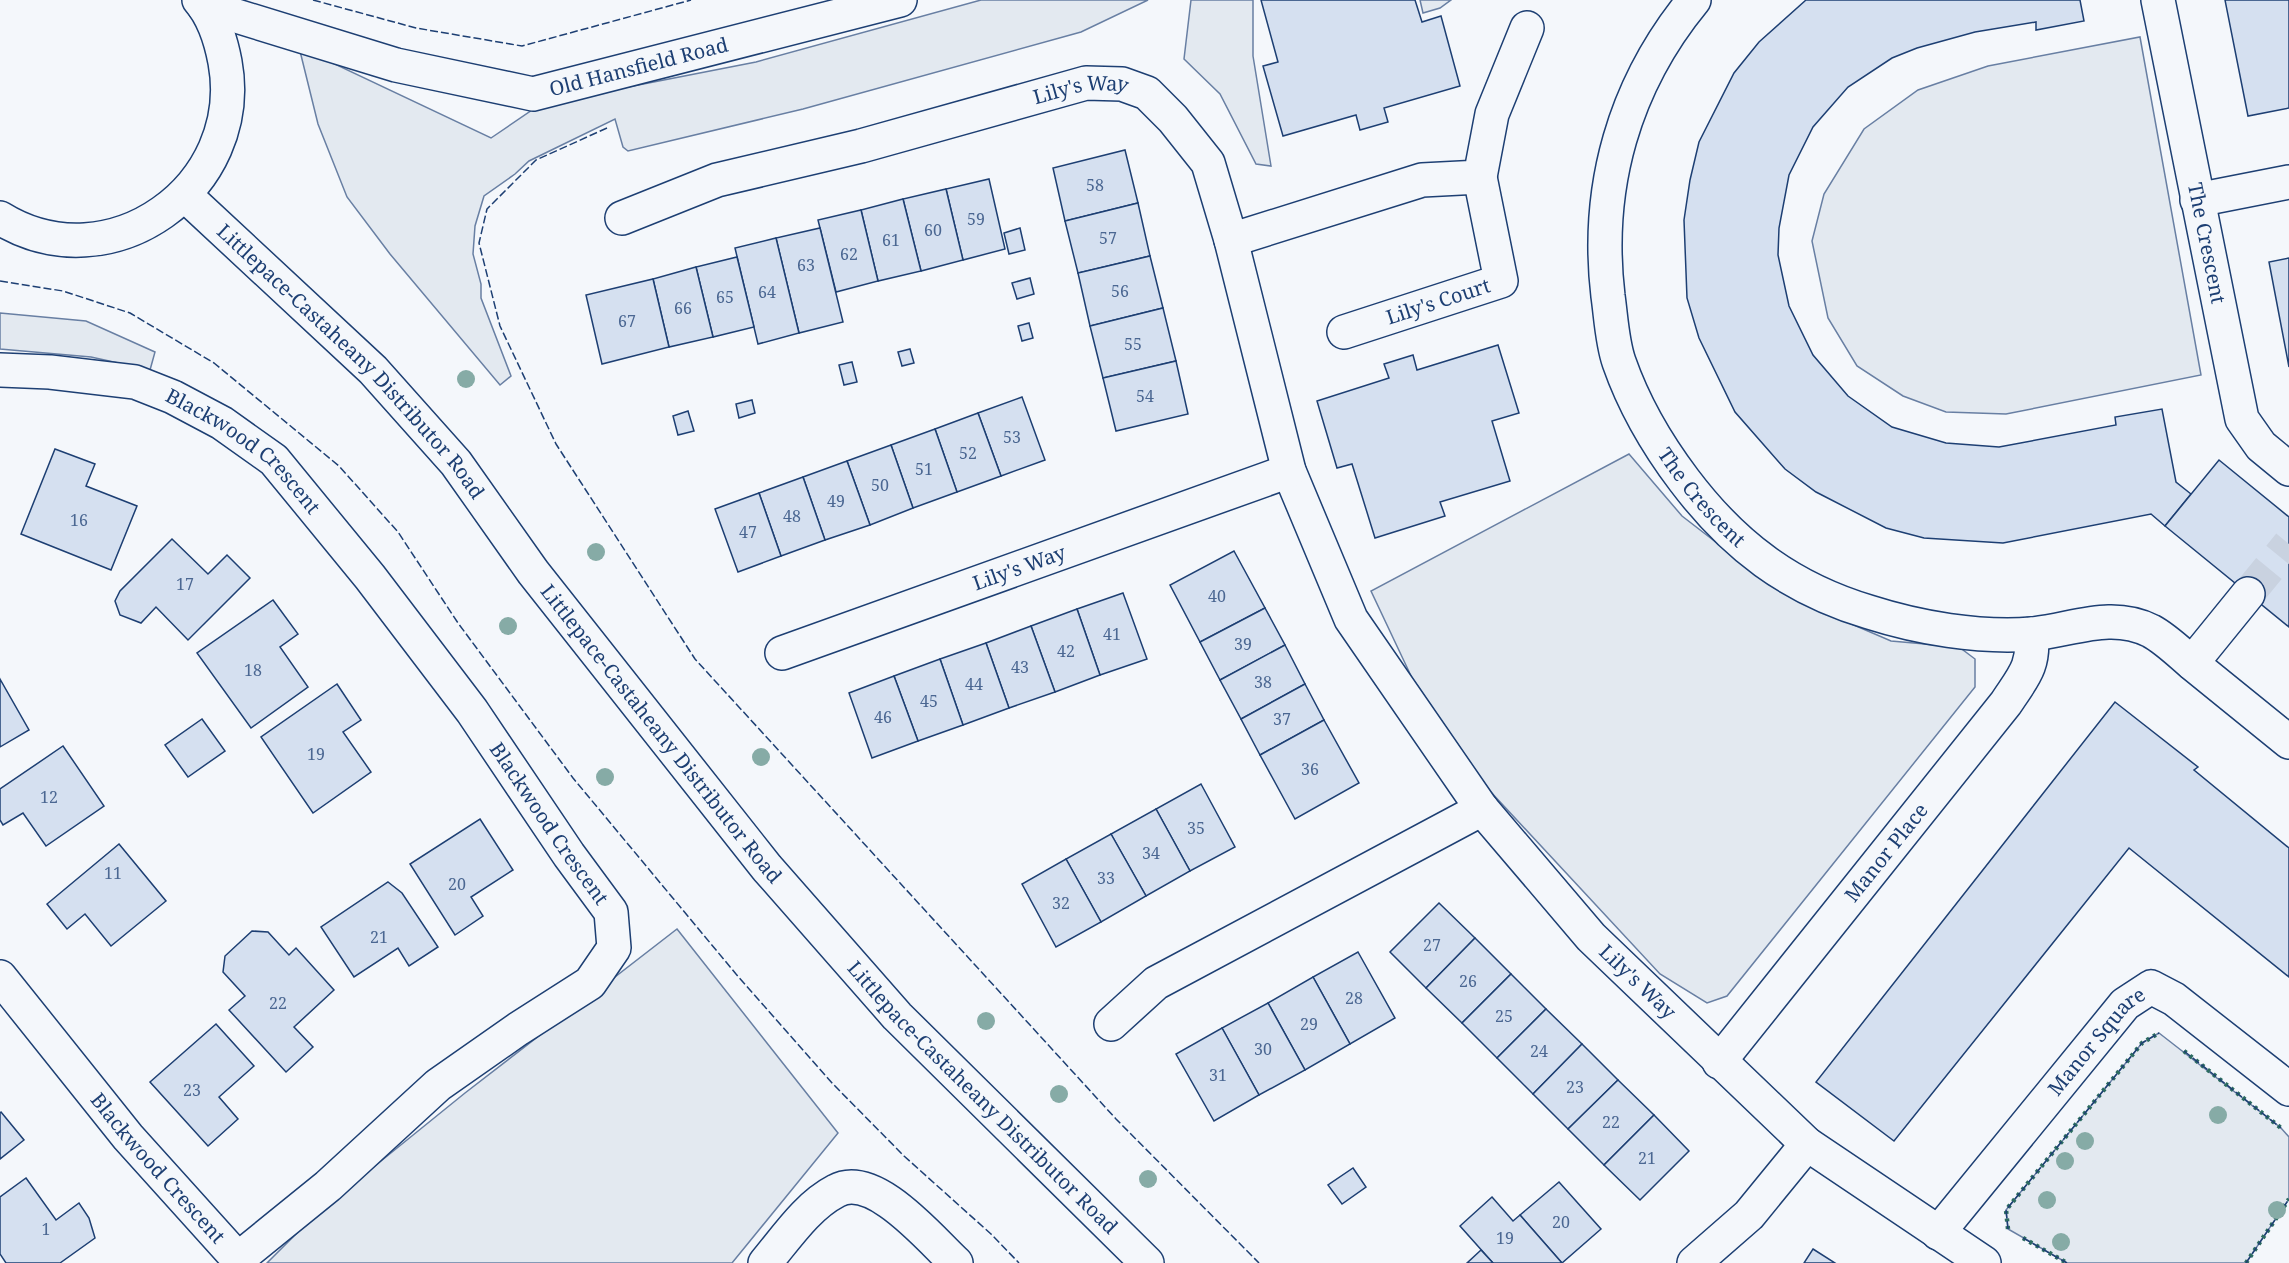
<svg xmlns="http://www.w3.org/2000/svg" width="2289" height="1263" font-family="'Noto Serif',serif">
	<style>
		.green { fill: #e3e9f0; stroke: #687fa3; stroke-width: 1.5 }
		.building { fill: #d5e0f0; stroke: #1d3f73; stroke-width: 1.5 }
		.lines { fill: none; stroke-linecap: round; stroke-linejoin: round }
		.minor-tunnel { stroke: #c9d2e0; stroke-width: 33; stroke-dasharray: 33 16; stroke-linecap: butt }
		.pedestrian-casing { stroke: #1d3f73; stroke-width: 36 }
		.minor-casing { stroke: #1d3f73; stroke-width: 36 }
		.tertiary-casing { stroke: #1d3f73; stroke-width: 36 }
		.pedestrian { stroke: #f4f7fb; stroke-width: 33 }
		.minor { stroke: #f4f7fb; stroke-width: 33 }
		.tertiary { stroke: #f4f7fb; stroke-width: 33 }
		.hedge { stroke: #2c6c60; stroke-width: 4.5; stroke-dasharray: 3 4.5; stroke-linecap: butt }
		.fence { stroke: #1d3f73; stroke-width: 1.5; stroke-dasharray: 8 3; stroke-linecap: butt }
		.tree { fill: #86aba6 }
		.labels { text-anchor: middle; stroke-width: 4.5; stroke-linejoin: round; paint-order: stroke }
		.number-label { font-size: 16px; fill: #4b6792 }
		.street-label { font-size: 20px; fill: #1d3f73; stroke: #f4f7fb }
	</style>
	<rect width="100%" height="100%" fill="#f4f7fb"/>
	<g class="green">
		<polygon points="981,0 1148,0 1081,32 803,109 628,151 623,147 615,119 529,161 515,174 484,196 475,226 473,254 481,284 481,298 511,376 500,385 390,254 347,197 318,124 299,47 491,138 541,104 756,62"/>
		<polygon points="1191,0 1253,0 1253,56 1271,166 1256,164 1220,94 1184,59"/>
		<polygon points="1420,0 1451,0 1440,8 1423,13"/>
		<polygon points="2140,37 2201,375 2006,414 1946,412 1903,396 1857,366 1828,318 1812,241 1824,194 1864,129 1918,90 1988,66"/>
		<polygon points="0,313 86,321 155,352 150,370 91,357 0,349"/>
		<polygon points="1629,454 1682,516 1752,570 1805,604 1891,641 1959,647 1975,659 1975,687 1727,996 1707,1003 1660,974 1489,790 1412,678 1371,591"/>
		<polygon points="677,929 838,1133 732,1263 267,1263 318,1212 465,1093"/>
		<polygon points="2159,1033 2281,1128 2289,1137 2289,1199 2246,1263 2067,1263 2008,1229 2006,1210 2142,1043"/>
	</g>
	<g class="building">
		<polygon points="1261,0 1415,0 1422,22 1441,16 1460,86 1384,108 1388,122 1360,130 1356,115 1283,136 1263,66 1278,62"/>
		<polygon points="1806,0 2080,0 2084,21 2036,30 2036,22 1975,32 1917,48 1892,58 1848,87 1813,127 1789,175 1779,228 1778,255 1789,306 1813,355 1848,396 1892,427 1946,443 1999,447 2116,425 2115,417 2162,409 2176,482 2191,494 2165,526 2151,514 2003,543 1924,538 1886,528 1816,492 1785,469 1735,412 1699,338 1687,298 1684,220 1690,180 1699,142 1734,73 1759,42"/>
		<polygon points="2225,0 2289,0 2289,108 2248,116"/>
		<polygon points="1125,150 1138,203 1065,221 1053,168"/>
		<polygon points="989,179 1005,249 963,260 946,189"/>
		<polygon points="946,189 963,260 921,271 903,199"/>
		<polygon points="903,199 921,271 878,281 861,210"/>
		<polygon points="1138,203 1150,256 1078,273 1065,221"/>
		<polygon points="861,210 878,281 836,292 818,220"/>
		<polygon points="820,228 843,322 799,333 776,238"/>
		<polygon points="1020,228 1025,250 1009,254 1004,233"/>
		<polygon points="776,238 799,333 758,344 735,248"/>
		<polygon points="1150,256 1163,308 1090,326 1078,273"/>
		<polygon points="737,257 754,327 713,337 696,267"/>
		<polygon points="2289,258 2289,367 2269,262"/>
		<polygon points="696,267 713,337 669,347 653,279"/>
		<polygon points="1030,278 1034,294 1017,299 1012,283"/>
		<polygon points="653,279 669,347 602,364 586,295"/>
		<polygon points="1163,308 1176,361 1103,378 1090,326"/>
		<polygon points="1029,323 1033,338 1022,341 1018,326"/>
		<polygon points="1498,345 1519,413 1492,421 1510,481 1440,502 1445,516 1375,538 1352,464 1337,468 1317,401 1389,378 1384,364 1413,355 1417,370"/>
		<polygon points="910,349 914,363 902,366 898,352"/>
		<polygon points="1176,361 1188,414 1116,431 1103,378"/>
		<polygon points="852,362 857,382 844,385 839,365"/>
		<polygon points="1022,397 1045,460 1001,476 978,413"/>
		<polygon points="752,400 755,413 739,418 736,404"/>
		<polygon points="688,411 694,431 678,435 673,416"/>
		<polygon points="978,413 1001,476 957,492 935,429"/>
		<polygon points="935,429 957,492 913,508 891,445"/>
		<polygon points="891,445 913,508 870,525 847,461"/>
		<polygon points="55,449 95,464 86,486 137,506 111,570 21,534"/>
		<polygon points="2219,460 2289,517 2289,627 2165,526"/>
		<polygon points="847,461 870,525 825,540 803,477"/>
		<polygon points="803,477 825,540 781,556 759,493"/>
		<polygon points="759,493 781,556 738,572 715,509"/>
		<polygon points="172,539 208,574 227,555 250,578 188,640 156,607 141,623 120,615 115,601 120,591"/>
		<polygon points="1234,551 1265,608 1200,642 1170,585"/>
		<polygon points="1123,593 1147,659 1100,675 1077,609"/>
		<polygon points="273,600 298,634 280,647 308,687 251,728 197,653"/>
		<polygon points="1265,608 1285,645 1220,680 1200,642"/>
		<polygon points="1077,609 1100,675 1055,692 1031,626"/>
		<polygon points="1031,626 1055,692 1009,708 986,643"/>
		<polygon points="986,643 1009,708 963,725 940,659"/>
		<polygon points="1285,645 1305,684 1241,719 1220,680"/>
		<polygon points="940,659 963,725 918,741 894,676"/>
		<polygon points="894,676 918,741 872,758 849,693"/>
		<polygon points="0,679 29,730 0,747"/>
		<polygon points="337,684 361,720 343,732 371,772 313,813 261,737"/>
		<polygon points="1305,684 1324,720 1260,755 1241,719"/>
		<polygon points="2115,702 2198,767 2194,770 2289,848 2289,977 2129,848 1894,1141 1816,1082"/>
		<polygon points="202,719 225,751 188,777 165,745"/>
		<polygon points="1324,720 1359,783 1295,819 1260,755"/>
		<polygon points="63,746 104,806 46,846 23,813 3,825 0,820 0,789"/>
		<polygon points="1201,784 1235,847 1190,871 1156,809"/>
		<polygon points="1156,809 1190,871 1146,896 1111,834"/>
		<polygon points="480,819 513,870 471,897 483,916 455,935 410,864"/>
		<polygon points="1111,834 1146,896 1101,922 1066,859"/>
		<polygon points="119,844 166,901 111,946 85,914 67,929 47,904"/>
		<polygon points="1066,859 1101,922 1056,947 1022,884"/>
		<polygon points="388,882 402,893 438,947 409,966 398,948 354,977 321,927"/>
		<polygon points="1439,903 1475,938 1426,988 1390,952"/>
		<polygon points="252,931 268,932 289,955 296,948 334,990 294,1027 313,1047 286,1072 229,1010 245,996 223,972 225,956"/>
		<polygon points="1475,938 1511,974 1462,1023 1426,988"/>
		<polygon points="1358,952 1395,1018 1350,1044 1313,977"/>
		<polygon points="1511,974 1546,1009 1497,1058 1462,1023"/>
		<polygon points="1313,977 1350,1044 1305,1070 1268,1003"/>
		<polygon points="1268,1003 1305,1070 1259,1095 1222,1028"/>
		<polygon points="1546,1009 1582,1044 1533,1094 1497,1058"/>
		<polygon points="216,1024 254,1066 219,1097 238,1119 208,1146 150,1082"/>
		<polygon points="1222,1028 1259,1095 1214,1121 1176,1054"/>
		<polygon points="1582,1044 1618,1080 1568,1129 1533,1094"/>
		<polygon points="1618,1080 1654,1115 1604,1165 1568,1129"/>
		<polygon points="1,1112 24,1140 0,1159 0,1113"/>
		<polygon points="1654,1115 1689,1151 1640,1200 1604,1165"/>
		<polygon points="1353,1168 1366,1187 1342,1204 1328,1185"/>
		<polygon points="26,1178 56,1220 79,1203 89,1218 95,1238 60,1263 6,1263 0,1254 0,1197"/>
		<polygon points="1559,1182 1601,1229 1562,1263 1520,1215"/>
		<polygon points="1492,1197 1513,1221 1520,1215 1562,1263 1493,1263 1460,1226"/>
		<polygon points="1813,1249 1835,1263 1804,1263"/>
		<polygon points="1481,1250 1493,1263 1467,1263"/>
	</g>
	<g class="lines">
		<polyline class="minor-tunnel" points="2248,594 2289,544"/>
		<defs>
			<g id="pedestrian">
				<path id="s1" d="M204,6L396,65L533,94L900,0"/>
			</g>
			<g id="minor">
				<path id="s2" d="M1694,0C1624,85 1595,187 1608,296C1611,317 1612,342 1619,362C1634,405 1656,443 1684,480C1733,545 1789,588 1869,612C1919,628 1978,638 2032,634C2073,630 2111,611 2151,631C2166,639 2181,654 2194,665C2226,691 2257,716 2289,742"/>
				<path id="s3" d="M2158,0L2242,419L2261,446L2289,469"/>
				<polyline points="2197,200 2289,182"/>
				<path id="s4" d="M622,218L717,180L861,146L1086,83L1122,84L1147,93L1173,119L1208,163L1231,240L1289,471L1351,619L1482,809L1591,937L1807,1144L1984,1263"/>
				<polyline points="1231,240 1422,180 1480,177 1492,114 1527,28"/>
				<path id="s5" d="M1344,332L1501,281L1480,177"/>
				<path id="s6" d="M0,370L50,372L135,382L173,397L222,423L274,460L370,577L472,711L569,855L611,912L614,948L590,983L518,1029L438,1085L328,1186L238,1259"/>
				<path id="s7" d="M782,653L1289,471"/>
				<polyline points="2192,663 2248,594"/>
				<path id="s8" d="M0,977L128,1137L238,1259"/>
				<polyline points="1111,1024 1156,983 1482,809"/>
				<path id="s9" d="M1719,1062L2006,703C2023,677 2035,666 2031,634"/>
				<path id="s10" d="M1938,1233L2125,1004L2151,987L2174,999L2289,1089"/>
				<path d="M765,1263C786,1238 807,1206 836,1191C874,1170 931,1240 956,1263"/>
				<polyline points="1694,1263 1749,1215 1807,1144"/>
			</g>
			<g id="tertiary">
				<path id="s11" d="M186,196L373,370L456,463L533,572L767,868L897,1016L1147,1263"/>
				<path d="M0,218C110,286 248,187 225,62C221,41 213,16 199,0"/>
			</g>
		</defs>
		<use href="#pedestrian" class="pedestrian-casing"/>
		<use href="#minor" class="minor-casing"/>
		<use href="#tertiary" class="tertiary-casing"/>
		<use href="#pedestrian" class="pedestrian"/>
		<use href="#minor" class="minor"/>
		<use href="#tertiary" class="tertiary"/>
		<g class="hedge">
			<polyline points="2184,1051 2281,1128"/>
			<polyline points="2008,1229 2006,1210 2142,1043 2159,1033"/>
			<polyline points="2023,1238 2067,1263"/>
			<polyline points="2246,1263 2289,1199"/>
		</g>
		<g class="fence">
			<polyline points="313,0 416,28 522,46 691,0"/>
			<polyline points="607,128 536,160 487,209 479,243 500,326 556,444 695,659 1116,1119 1259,1263"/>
			<polyline points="0,281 63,291 130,313 214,363 339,466 398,532 458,623 573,778 736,974 833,1084 904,1156 991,1234 1019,1263"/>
			<polyline points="2184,1051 2281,1128"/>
			<polyline points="2008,1229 2006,1210 2142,1043 2159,1033"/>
			<polyline points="2023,1238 2067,1263"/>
			<polyline points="2246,1263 2289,1199"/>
		</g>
	</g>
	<g class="tree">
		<circle cx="466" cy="379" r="9"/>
		<circle cx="596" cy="552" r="9"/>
		<circle cx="508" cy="626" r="9"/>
		<circle cx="761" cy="757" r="9"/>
		<circle cx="605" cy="777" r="9"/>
		<circle cx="986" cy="1021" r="9"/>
		<circle cx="1059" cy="1094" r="9"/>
		<circle cx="2218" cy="1115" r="9"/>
		<circle cx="2085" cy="1141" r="9"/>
		<circle cx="2065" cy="1161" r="9"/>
		<circle cx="1148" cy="1179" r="9"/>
		<circle cx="2047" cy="1200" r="9"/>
		<circle cx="2277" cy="1210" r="9"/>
		<circle cx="2061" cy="1242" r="9"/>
	</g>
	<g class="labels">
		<g class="number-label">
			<text x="1095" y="191">58</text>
			<text x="976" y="225">59</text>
			<text x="933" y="236">60</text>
			<text x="1108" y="244">57</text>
			<text x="891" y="246">61</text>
			<text x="849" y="260">62</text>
			<text x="806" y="271">63</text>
			<text x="1120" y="297">56</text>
			<text x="767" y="298">64</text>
			<text x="725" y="303">65</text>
			<text x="683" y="314">66</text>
			<text x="627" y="327">67</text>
			<text x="1133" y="350">55</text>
			<text x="1145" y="402">54</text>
			<text x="1012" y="443">53</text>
			<text x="968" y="459">52</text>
			<text x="924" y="475">51</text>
			<text x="880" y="491">50</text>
			<text x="836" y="507">49</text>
			<text x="792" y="522">48</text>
			<text x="79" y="526">16</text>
			<text x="748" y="538">47</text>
			<text x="185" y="590">17</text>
			<text x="1217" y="602">40</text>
			<text x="1112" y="640">41</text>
			<text x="1243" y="650">39</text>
			<text x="1066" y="657">42</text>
			<text x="1020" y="673">43</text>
			<text x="253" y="676">18</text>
			<text x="1263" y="688">38</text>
			<text x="974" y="690">44</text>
			<text x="929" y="707">45</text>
			<text x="883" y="723">46</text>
			<text x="1282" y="725">37</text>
			<text x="316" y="760">19</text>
			<text x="1310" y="775">36</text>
			<text x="49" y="803">12</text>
			<text x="1196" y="834">35</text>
			<text x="1151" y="859">34</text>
			<text x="113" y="879">11</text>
			<text x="1106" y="884">33</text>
			<text x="457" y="890">20</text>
			<text x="1061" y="909">32</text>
			<text x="379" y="943">21</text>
			<text x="1432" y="951">27</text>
			<text x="1468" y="987">26</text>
			<text x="1354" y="1004">28</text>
			<text x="278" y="1009">22</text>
			<text x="1504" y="1022">25</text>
			<text x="1309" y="1030">29</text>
			<text x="1263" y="1055">30</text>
			<text x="1539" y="1057">24</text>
			<text x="1218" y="1081">31</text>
			<text x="1575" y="1093">23</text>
			<text x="192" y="1096">23</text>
			<text x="1611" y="1128">22</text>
			<text x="1647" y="1164">21</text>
			<text x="1561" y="1228">20</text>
			<text x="46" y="1235">1</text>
			<text x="1505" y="1244">19</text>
		</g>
		<g class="street-label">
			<text dy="7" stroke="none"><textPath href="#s1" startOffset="450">Old Hansfield Road</textPath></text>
			<text dy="7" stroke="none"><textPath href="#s4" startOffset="478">Lily's Way</textPath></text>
			<text dy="7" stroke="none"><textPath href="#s3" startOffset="248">The Crescent</textPath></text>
			<text dy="7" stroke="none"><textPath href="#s5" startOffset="99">Lily's Court</textPath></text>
			<text dy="7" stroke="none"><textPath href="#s11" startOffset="234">Littlepace-Castaheany Distributor Road</textPath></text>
			<text dy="7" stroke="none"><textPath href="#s6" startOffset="266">Blackwood Crescent</textPath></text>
			<text dy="7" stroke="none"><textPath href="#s2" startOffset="544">The Crescent</textPath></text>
			<text dy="7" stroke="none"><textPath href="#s7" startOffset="252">Lily's Way</textPath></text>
			<text dy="7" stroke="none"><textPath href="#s11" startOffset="720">Littlepace-Castaheany Distributor Road</textPath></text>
			<text dy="7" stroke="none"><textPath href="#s6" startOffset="752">Blackwood Crescent</textPath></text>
			<text dy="7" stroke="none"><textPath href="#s9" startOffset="268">Manor Place</textPath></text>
			<text dy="7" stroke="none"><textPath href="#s4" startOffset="1582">Lily's Way</textPath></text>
			<text dy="7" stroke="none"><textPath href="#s10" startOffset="249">Manor Square</textPath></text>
			<text dy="7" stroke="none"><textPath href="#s11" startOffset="1206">Littlepace-Castaheany Distributor Road</textPath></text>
			<text dy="7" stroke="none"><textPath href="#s8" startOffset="248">Blackwood Crescent</textPath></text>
		</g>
	</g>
</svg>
